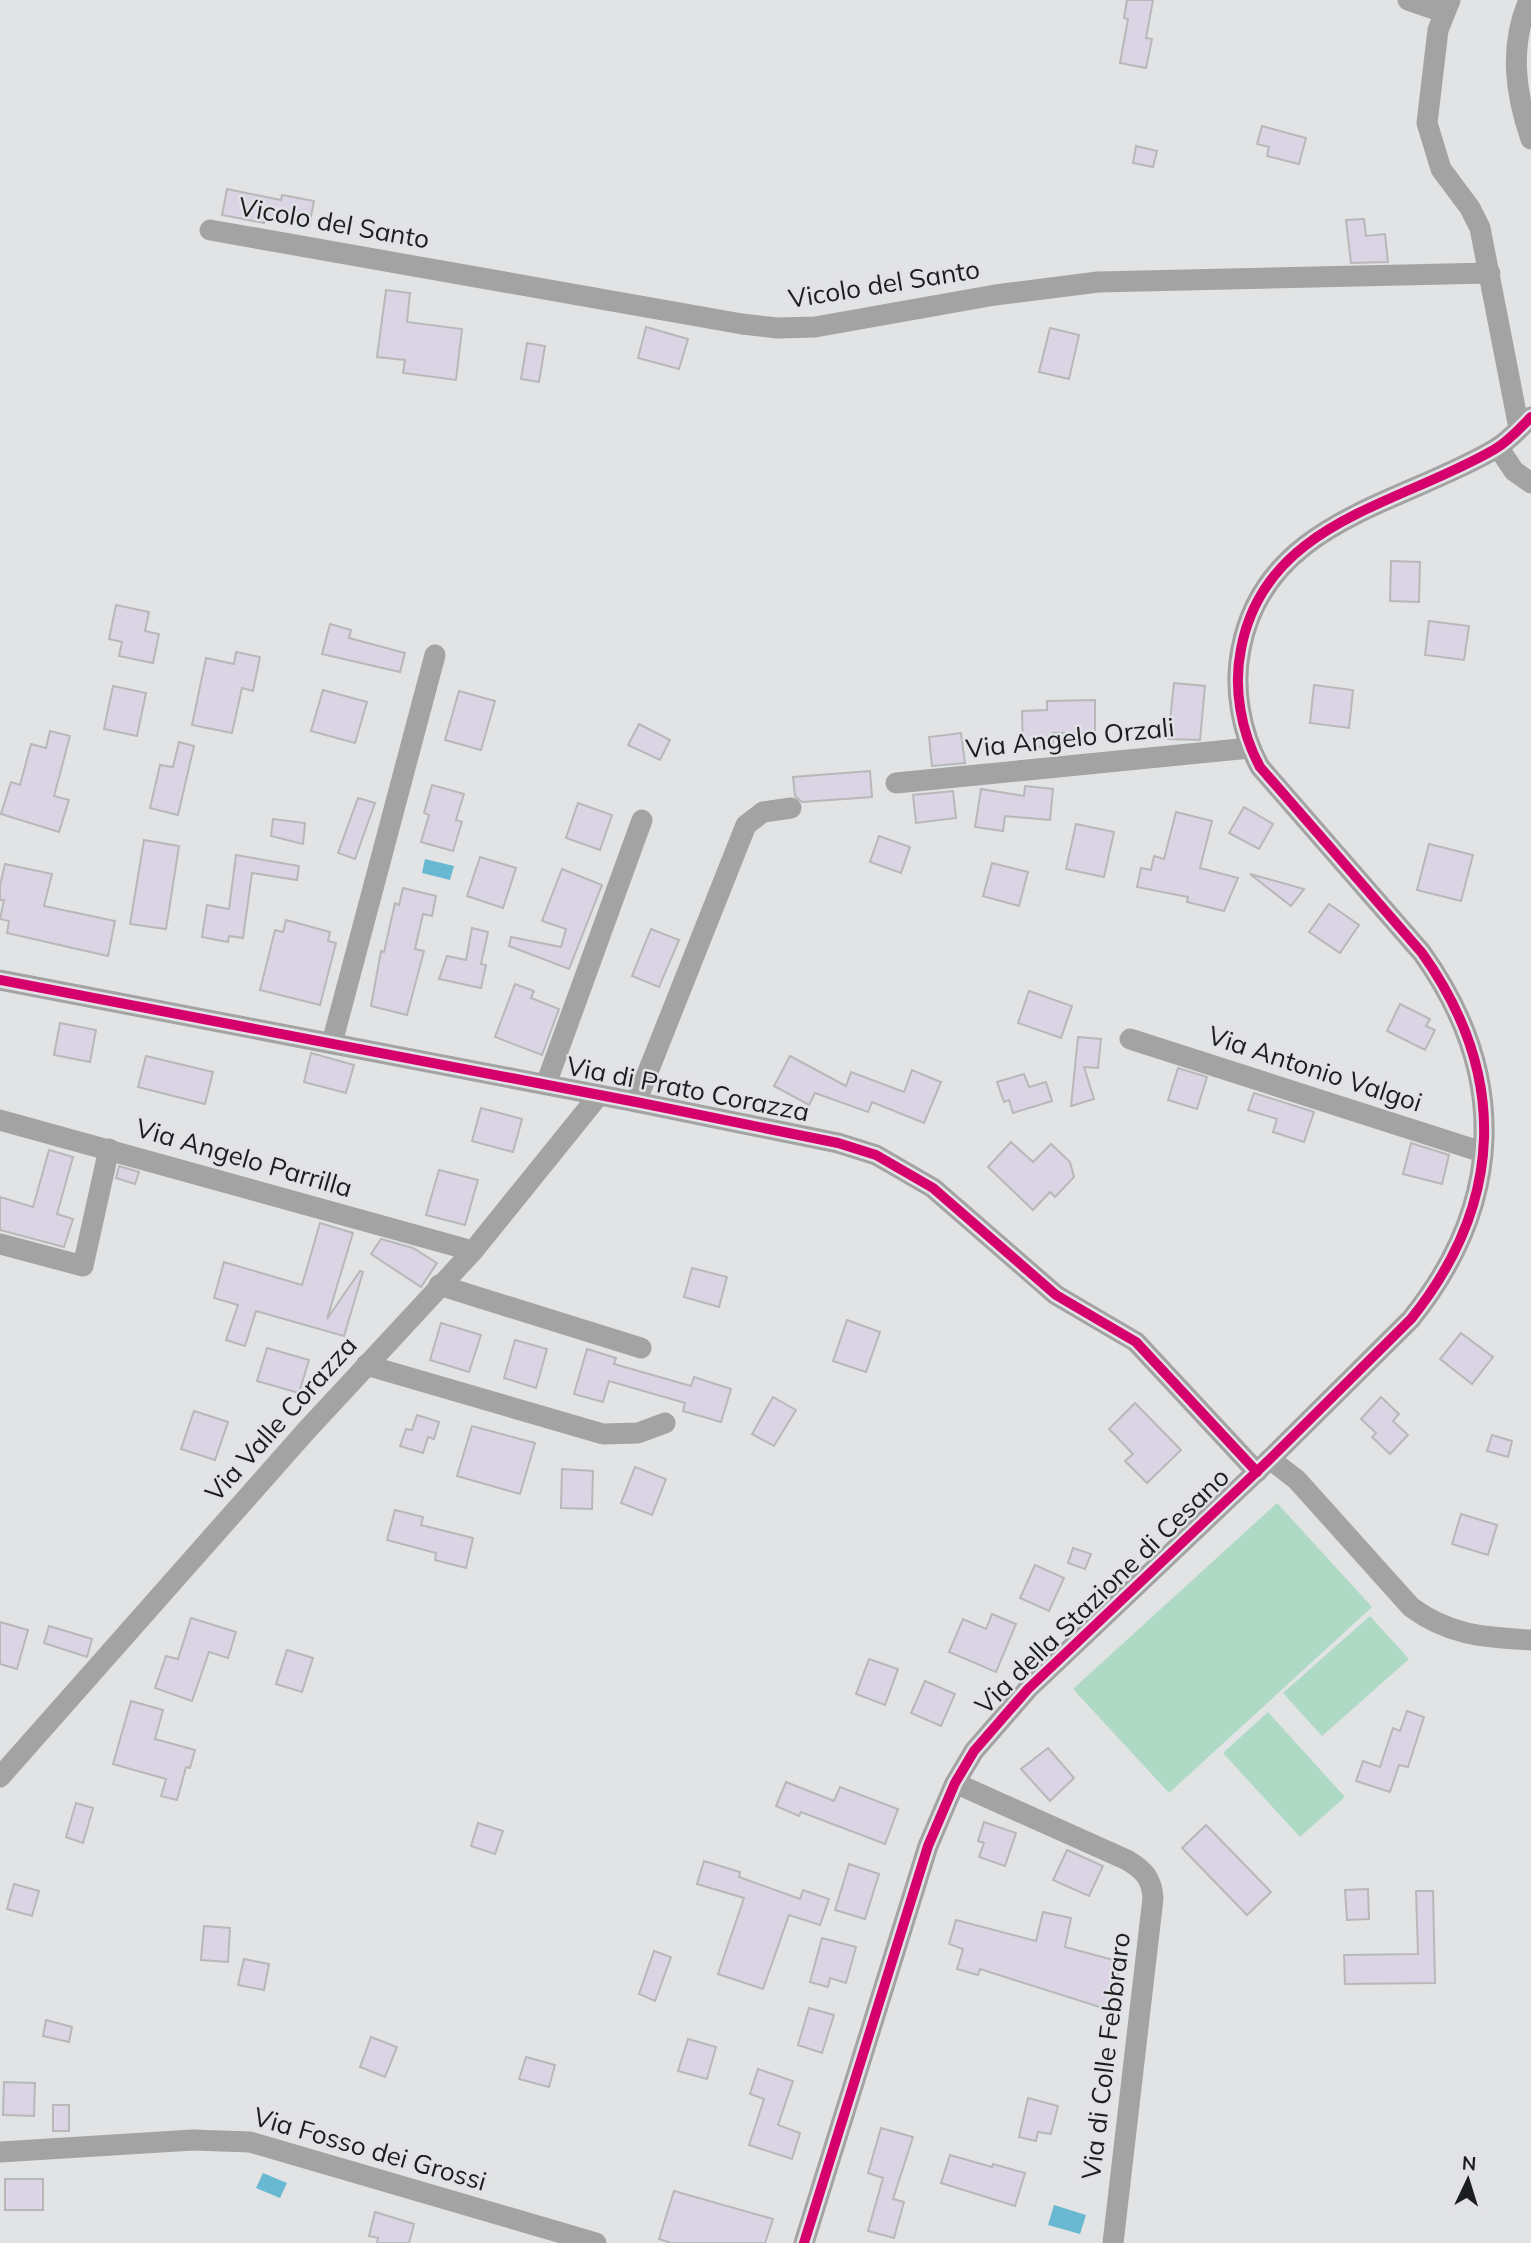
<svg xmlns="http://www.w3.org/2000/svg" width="1531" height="2243" font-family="Mulish,sans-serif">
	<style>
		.green { fill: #aedac5 }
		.water { fill: #69b8d2 }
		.building { fill: #dad4e4; stroke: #b8b8b9; stroke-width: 2 }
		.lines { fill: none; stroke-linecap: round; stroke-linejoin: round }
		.minor { stroke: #a3a3a3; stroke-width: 21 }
		.cycleway-casing { stroke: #e1e2e5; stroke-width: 15 }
		.cycleway { stroke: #d6006c; stroke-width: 10 }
		.labels { text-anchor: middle; stroke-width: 5; stroke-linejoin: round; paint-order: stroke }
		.street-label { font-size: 26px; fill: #1c1d1e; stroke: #e1e2e5 }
	</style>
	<rect width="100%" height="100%" fill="#e2e3e4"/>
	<g class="green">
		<polygon points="1277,1503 1372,1607 1169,1793 1073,1689"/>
		<polygon points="1370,1616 1409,1659 1322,1736 1283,1693"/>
		<polygon points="1268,1712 1345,1797 1300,1837 1223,1753"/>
	</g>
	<g class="water">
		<polygon points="425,859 454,866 450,880 422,873"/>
		<polygon points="263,2173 287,2183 280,2198 256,2188"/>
		<polygon points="1054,2205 1086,2215 1080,2234 1048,2225"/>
	</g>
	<g class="building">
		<polygon points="1127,0 1153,0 1146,38 1152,39 1146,68 1120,63 1128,19 1124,18"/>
		<polygon points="1262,126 1306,138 1299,164 1267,156 1269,147 1257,144"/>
		<polygon points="1136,146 1157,151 1153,167 1133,163"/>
		<polygon points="227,189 281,200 282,195 314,201 309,226 265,217 264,223 222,215"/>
		<polygon points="1364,219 1366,236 1385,234 1388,262 1351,263 1346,220"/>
		<polygon points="386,290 410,293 407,322 462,329 456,380 403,373 405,360 377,357"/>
		<polygon points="646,327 688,339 679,369 638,358"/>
		<polygon points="1050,328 1079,335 1069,379 1039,372"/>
		<polygon points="527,343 545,346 539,382 521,379"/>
		<polygon points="1391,561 1420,562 1419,602 1390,601"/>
		<polygon points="116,605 149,612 145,631 159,634 153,663 119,656 122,642 109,639"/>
		<polygon points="1429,621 1469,626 1464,660 1425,655"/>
		<polygon points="330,624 351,630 349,638 405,653 400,672 322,654"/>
		<polygon points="236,652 260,657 253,691 242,688 232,733 192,725 206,658 234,664"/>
		<polygon points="1174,683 1205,686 1200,740 1168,739"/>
		<polygon points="1314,685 1353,690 1349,728 1310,723"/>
		<polygon points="113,686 146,693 137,736 104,729"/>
		<polygon points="323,690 367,702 355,743 311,731"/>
		<polygon points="459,691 495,701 481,750 445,740"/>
		<polygon points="1095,700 1095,733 1053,733 1053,747 1023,747 1022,711 1047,710 1047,701"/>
		<polygon points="639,724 670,740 660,760 628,745"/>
		<polygon points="50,731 70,736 54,796 69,800 59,832 1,814 11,782 20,785 31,744 46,748"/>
		<polygon points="961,733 965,763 932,766 929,737"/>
		<polygon points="179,742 194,746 178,815 150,808 160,765 173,767"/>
		<polygon points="870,771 872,797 802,802 795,796 793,777"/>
		<polygon points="432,785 464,794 456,820 462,822 453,851 421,842 429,815 424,813"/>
		<polygon points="1025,786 1053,789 1050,820 1005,816 1003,831 975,827 981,789 1024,796"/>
		<polygon points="953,791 956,818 916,823 913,795"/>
		<polygon points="358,798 375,803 355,859 338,853"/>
		<polygon points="578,803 612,815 600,850 566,838"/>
		<polygon points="1244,807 1273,824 1259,849 1229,833"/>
		<polygon points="1176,812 1212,821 1200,868 1238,878 1224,911 1187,902 1188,897 1137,887 1141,868 1151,870 1154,856 1164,859"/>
		<polygon points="273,819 305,823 303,844 271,836"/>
		<polygon points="1076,824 1114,832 1104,877 1066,869"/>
		<polygon points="879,836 910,847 901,873 870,862"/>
		<polygon points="144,840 179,846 166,929 130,924"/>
		<polygon points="1429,844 1473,855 1461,901 1417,890"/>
		<polygon points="236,855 299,866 297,880 252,873 243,938 229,936 228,942 202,937 207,905 229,909"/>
		<polygon points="480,857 516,868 503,908 467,896"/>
		<polygon points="992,863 1028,872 1019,906 983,896"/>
		<polygon points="5,864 52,874 44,906 115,921 108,956 7,933 9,921 0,919 4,900 0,900 0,885"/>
		<polygon points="562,869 602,885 569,969 509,946 511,937 561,947 566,929 542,921"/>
		<polygon points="1250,874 1304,889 1291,906"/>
		<polygon points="403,888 436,896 432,916 423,914 415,949 424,951 407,1015 371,1006 381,951 384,952 395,903 399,905"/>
		<polygon points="1329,904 1359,925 1340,953 1309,932"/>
		<polygon points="286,920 330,932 328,941 336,943 320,1005 260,990 275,930 283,932"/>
		<polygon points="472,928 488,932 481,964 486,965 481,988 439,979 447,956 466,960"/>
		<polygon points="651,929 679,940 659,987 632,976"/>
		<polygon points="515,984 534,991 531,998 559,1009 542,1055 495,1037"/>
		<polygon points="1029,991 1072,1006 1061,1038 1018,1023"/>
		<polygon points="1400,1004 1430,1019 1426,1026 1435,1030 1425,1050 1387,1031"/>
		<polygon points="60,1023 96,1030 90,1062 54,1055"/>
		<polygon points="1078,1037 1101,1039 1098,1068 1084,1067 1094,1099 1071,1106"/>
		<polygon points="311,1053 354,1065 346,1093 304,1082"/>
		<polygon points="146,1056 213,1072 205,1104 138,1087"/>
		<polygon points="790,1056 846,1086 851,1072 904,1092 912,1070 941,1082 924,1123 872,1102 868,1112 815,1093 809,1105 774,1086"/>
		<polygon points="1178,1068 1207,1077 1197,1109 1168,1100"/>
		<polygon points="1024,1074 1029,1087 1046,1082 1052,1101 1013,1113 1009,1100 1004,1102 997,1082"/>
		<polygon points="1254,1093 1314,1112 1304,1142 1273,1132 1277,1119 1248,1110"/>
		<polygon points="481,1108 522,1119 513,1152 472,1141"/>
		<polygon points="1011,1142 1033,1162 1051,1144 1070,1162 1074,1177 1055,1197 1050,1192 1033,1210 988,1167"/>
		<polygon points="1411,1143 1449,1155 1442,1184 1403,1174"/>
		<polygon points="49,1150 73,1157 57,1214 73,1219 64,1247 0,1230 0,1197 33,1207"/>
		<polygon points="119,1166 139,1172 135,1184 116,1178"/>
		<polygon points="439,1170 478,1180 465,1225 426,1215"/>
		<polygon points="320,1223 353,1233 327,1319 360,1271 363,1272 344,1336 256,1311 245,1346 226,1340 238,1305 214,1298 224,1262 302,1285"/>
		<polygon points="381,1239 413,1248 437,1263 421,1287 371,1254"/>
		<polygon points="692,1268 727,1277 719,1307 684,1297"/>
		<polygon points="847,1320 880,1332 866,1372 833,1361"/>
		<polygon points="441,1323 481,1335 469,1372 430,1360"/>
		<polygon points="1461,1333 1493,1357 1472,1384 1440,1359"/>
		<polygon points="515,1340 547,1349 536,1388 504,1378"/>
		<polygon points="267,1348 309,1360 299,1393 257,1381"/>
		<polygon points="587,1349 616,1358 614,1364 691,1386 694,1377 731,1389 721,1422 683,1411 685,1403 609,1381 603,1402 574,1394"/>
		<polygon points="773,1397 796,1410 774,1446 752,1434"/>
		<polygon points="1381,1397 1399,1414 1393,1421 1408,1435 1390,1454 1372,1437 1376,1433 1361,1419"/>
		<polygon points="1135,1403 1181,1450 1147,1483 1125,1461 1133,1454 1109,1429"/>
		<polygon points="194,1411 228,1422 215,1460 181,1449"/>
		<polygon points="417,1415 439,1422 434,1439 428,1437 423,1453 400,1446 406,1429 412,1430"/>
		<polygon points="472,1426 535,1443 520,1494 457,1476"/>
		<polygon points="1492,1435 1512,1441 1508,1457 1487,1451"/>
		<polygon points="635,1467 666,1479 652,1515 621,1503"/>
		<polygon points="562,1469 593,1471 592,1509 561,1508"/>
		<polygon points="395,1510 423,1517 421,1525 473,1538 466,1568 435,1560 436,1553 387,1540"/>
		<polygon points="1461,1514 1497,1525 1488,1555 1452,1544"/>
		<polygon points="1073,1548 1091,1554 1085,1569 1068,1563"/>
		<polygon points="1035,1565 1064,1578 1049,1611 1020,1598"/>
		<polygon points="992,1614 1016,1624 996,1672 949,1652 963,1619 986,1629"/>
		<polygon points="191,1618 236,1632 228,1658 209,1652 192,1701 155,1688 166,1656 178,1659"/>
		<polygon points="0,1622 28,1630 17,1669 0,1664"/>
		<polygon points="49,1626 92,1639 87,1657 44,1643"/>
		<polygon points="287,1650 313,1658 302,1692 276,1684"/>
		<polygon points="869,1659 898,1669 885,1705 856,1694"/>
		<polygon points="925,1681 955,1694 941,1726 911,1713"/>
		<polygon points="131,1701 163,1710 155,1739 195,1750 190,1768 186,1767 177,1800 161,1796 166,1779 113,1764"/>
		<polygon points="1407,1711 1424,1717 1408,1767 1399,1765 1390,1792 1356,1781 1363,1761 1380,1767 1393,1728 1400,1731"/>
		<polygon points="1048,1748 1074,1778 1050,1801 1021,1769"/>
		<polygon points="786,1782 834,1801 840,1787 898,1809 885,1844 801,1812 799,1816 776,1806"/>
		<polygon points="76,1803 93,1808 83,1843 66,1837"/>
		<polygon points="984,1822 1016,1833 1005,1866 979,1857 984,1843 978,1841"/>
		<polygon points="478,1823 503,1831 495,1854 471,1846"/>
		<polygon points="1206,1825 1271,1892 1247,1915 1182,1848"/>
		<polygon points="1067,1850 1103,1866 1089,1896 1053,1880"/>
		<polygon points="704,1861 740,1872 739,1877 800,1899 803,1890 829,1899 820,1925 789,1915 763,1989 718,1974 744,1898 697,1884"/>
		<polygon points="849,1864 879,1874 865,1919 835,1910"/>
		<polygon points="14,1884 39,1891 32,1916 7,1909"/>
		<polygon points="1368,1889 1369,1919 1347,1920 1345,1890"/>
		<polygon points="1416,1891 1433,1891 1435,1983 1345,1984 1344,1955 1418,1954"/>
		<polygon points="1043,1912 1071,1918 1065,1947 1121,1962 1109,2010 980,1969 978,1975 957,1969 963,1949 949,1944 956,1920 1036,1941"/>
		<polygon points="204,1926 230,1928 228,1962 201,1960"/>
		<polygon points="822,1938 856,1947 846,1983 830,1978 828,1987 810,1982"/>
		<polygon points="654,1951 671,1957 655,2001 639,1994"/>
		<polygon points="244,1959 269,1964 264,1990 238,1985"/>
		<polygon points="809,2008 834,2015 822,2053 798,2045"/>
		<polygon points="46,2020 72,2027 69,2042 43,2036"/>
		<polygon points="371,2037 397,2047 385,2077 360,2067"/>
		<polygon points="688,2039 716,2047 707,2079 678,2071"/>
		<polygon points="526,2057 555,2065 549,2087 519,2079"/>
		<polygon points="758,2069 793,2081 778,2125 800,2133 792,2159 749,2145 764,2099 750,2094"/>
		<polygon points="4,2082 35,2083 34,2116 3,2115"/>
		<polygon points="1028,2098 1058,2106 1051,2134 1038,2132 1036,2141 1019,2137"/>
		<rect x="53" y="2105" width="16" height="26"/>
		<polygon points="881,2128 913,2137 893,2199 904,2202 894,2238 868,2231 883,2178 868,2173"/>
		<polygon points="950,2155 992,2167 993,2164 1025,2173 1015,2206 941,2183"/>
		<rect x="5" y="2179" width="38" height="31"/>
		<polygon points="674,2191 773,2219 765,2243 671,2243 659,2239"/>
		<polygon points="375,2212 414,2224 409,2243 377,2243 378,2238 369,2236"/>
	</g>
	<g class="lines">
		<g class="minor">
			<polyline points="1408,0 1443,12"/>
			<polyline points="1450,0 1438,30 1427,123 1441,169 1470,208 1480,228 1519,428"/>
			<path d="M1529,0C1509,46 1515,93 1531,139"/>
			<polyline points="210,230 742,324 777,328 815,327 995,295 1098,282 1490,273"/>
			<polyline points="1498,447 1514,471 1531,483"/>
			<polyline points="896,783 1250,748"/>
			<polyline points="0,980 636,1102 838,1143 876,1155 933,1188 1056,1295 1136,1342 1257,1472"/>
			<polyline points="1130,1039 1482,1152"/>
			<polyline points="332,1043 435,655"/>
			<polyline points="546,1084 642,820"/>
			<polyline points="636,1102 746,825 763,812 791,808"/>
			<polyline points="0,1120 473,1251"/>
			<polyline points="0,1244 83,1266 109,1149"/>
			<polyline points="439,1285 641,1348"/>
			<polyline points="366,1365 603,1434 638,1433 665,1423"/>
			<path d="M1270,1459L1297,1480L1411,1607C1450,1636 1485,1637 1531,1640"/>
			<polyline points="0,1777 306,1431 473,1251 599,1095"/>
			<path d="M955,1783L1127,1860C1144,1870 1152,1879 1153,1898L1113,2243"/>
			<polyline points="0,2152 193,2140 250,2142 596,2243"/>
			<path d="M804,2243L928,1846L955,1783L974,1751L1028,1689L1270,1459L1411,1319C1504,1203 1509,1075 1422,953L1260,767C1241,732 1233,688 1241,649C1265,521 1400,505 1495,449C1509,441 1520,428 1531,417"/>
		</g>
		<defs>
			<g id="cycleway">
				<polyline points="0,980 636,1102 838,1143 876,1155 933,1188 1056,1295 1136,1342 1257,1472"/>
				<path d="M804,2243L928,1846L955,1783L974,1751L1028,1689L1270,1459L1411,1319C1504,1203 1509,1075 1422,953L1260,767C1241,732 1233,688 1241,649C1265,521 1400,505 1495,449C1509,441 1520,428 1531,417"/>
			</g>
		</defs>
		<use href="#cycleway" class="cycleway-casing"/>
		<use href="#cycleway" class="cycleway"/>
	</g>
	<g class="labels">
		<g class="street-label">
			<text transform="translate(334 223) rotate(10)" y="9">Vicolo del Santo</text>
			<text transform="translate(884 284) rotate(-9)" y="9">Vicolo del Santo</text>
			<text transform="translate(1070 738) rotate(-6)" y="9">Via Angelo Orzali</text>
			<text transform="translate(1315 1069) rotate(18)" y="9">Via Antonio Valgoi</text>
			<text transform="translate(688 1089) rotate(11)" y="9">Via di Prato Corazza</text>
			<text transform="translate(244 1158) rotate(16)" y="9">Via Angelo Parrilla</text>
			<text transform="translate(281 1419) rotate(-48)" y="9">Via Valle Corazza</text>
			<text transform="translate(1102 1591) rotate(-44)" y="9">Via della Stazione di Cesano</text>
			<text transform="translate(1106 2056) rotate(-83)" y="9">Via di Colle Febbraro</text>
			<text transform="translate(370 2149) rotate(16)" y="9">Via Fosso dei Grossi</text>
		</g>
	</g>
	<g transform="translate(1468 2180) rotate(4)" stroke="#e1e2e5" stroke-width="5" paint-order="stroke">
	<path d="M0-5L12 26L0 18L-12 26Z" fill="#1c1d1e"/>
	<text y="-10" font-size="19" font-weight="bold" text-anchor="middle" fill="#1c1d1e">N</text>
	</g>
</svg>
